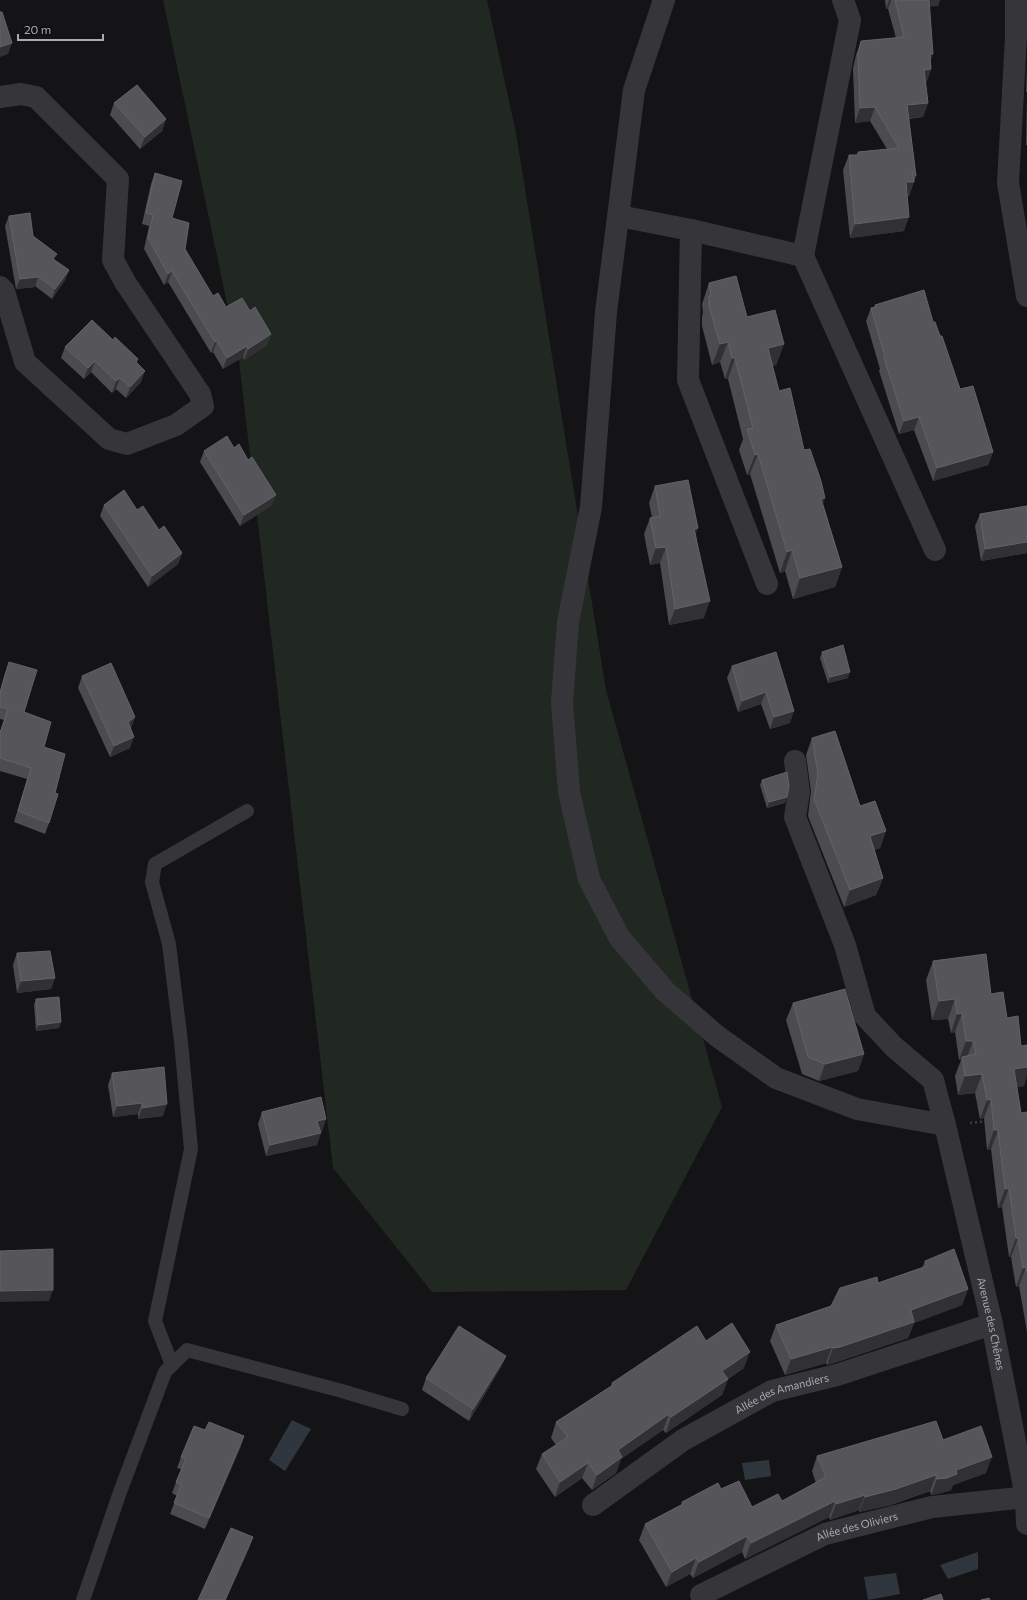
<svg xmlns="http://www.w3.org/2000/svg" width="1027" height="1600" font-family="Commissioner,sans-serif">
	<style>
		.green { fill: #212822 }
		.water { fill: #2f363d }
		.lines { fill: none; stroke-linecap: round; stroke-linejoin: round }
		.path { stroke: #3c3d41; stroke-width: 2.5; stroke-dasharray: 2 3; stroke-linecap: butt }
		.lane { stroke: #36363a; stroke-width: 14 }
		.street { stroke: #36363a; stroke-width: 22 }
		.wall { fill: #4b4b50 }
		.shaded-wall { fill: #313134 }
		.building { fill: #55555a; stroke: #626368 }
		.labels { text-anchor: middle; stroke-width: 3; stroke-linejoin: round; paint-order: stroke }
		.street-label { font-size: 11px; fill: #a8aab4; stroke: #0f0f11 }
	</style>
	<rect width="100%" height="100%" fill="#141416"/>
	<polygon class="green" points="163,0 487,0 516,133 606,690 722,1107 626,1290 432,1292 333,1168 239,360"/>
	<g class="water">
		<polygon points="292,1420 311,1429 285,1471 269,1460"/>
		<polygon points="769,1460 771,1476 745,1480 742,1463"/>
		<polygon points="978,1552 978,1569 948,1579 940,1565"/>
		<polygon points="896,1573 900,1594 868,1600 864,1577"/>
	</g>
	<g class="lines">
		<polyline class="path" points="970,1123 987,1121"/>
		<g class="lane">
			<polyline points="172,1365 155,1321 191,1149 181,1042 169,944 152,882 155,864 247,811"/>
			<polyline points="83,1600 120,1492 165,1372 187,1350 342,1391 402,1409"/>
		</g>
		<g class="street">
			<polyline points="664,0 634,90 606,312 591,507 568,622 562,702 569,792 589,879 619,937 665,991 717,1036 776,1078 857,1109 945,1125"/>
			<polyline points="1016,0 1016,37 1008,183 1027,296"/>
			<polyline points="0,97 21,94 36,97 118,179 113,260 125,282 200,394 203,406 176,425 127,444 109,439 25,362 4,291 0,287"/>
			<polyline points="619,216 691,230 803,256 850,20 843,0"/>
			<polyline points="691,230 688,380 767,584"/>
			<polyline points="803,256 935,550"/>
			<path id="s1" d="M795,761L799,792L795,817L845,945L865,1016L894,1047L933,1080L945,1125L992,1324L1026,1497L1027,1524"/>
			<path id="s2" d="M593,1505L683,1440L772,1391L837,1375L992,1324"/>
			<path id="s3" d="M701,1595L825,1534L932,1507L1027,1497"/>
		</g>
	</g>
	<g class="wall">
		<polygon points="885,0 940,0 938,6 930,6 931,69 926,83 928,103 923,117 909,119 916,176 911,190 909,196 907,196 904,231 850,238 843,170 849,155 857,155 858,152 887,149 870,121 855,123 853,68 856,55 861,41 896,38 888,9 886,9"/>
		<polygon points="1027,65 1027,145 1026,145 1027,92 1026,92"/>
		<polygon points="114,103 166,119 162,131 140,149 110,115"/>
		<polygon points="155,173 172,218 185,249 213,296 226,307 250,311 271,334 267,345 244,360 243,357 223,369 213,352 211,353 168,282 164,285 144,249 149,226 142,224 151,184"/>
		<polygon points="9,216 33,236 55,260 69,270 65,280 52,299 35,286 35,287 16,289 5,226"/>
		<polygon points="709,283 747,317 784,344 776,365 772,366 779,391 804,450 823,504 842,567 835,587 793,599 785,571 780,573 750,474 747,475 739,450 743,439 728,379 725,379 720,362 712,365 702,326 702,317 703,313 702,304"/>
		<polygon points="875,305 933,322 960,389 993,452 988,465 933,481 914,430 899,434 879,371 880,369 866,321 871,308 874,307"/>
		<polygon points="65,347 136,362 141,382 126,398 116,389 112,393 91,372 84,379 61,358"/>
		<polygon points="234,448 272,505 240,526 200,462 204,451"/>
		<polygon points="655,486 696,534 704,618 669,625 660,563 650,565 644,534 650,518 652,517 649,503"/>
		<polygon points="104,505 137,510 159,530 182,553 178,564 148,587 100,516"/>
		<polygon points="1027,506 1027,553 981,561 975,526 980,514"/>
		<polygon points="776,652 790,723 770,729 761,704 738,712 727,678 732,666"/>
		<polygon points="822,652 848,678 828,683 820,658"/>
		<polygon points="9,662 24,712 44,747 55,793 49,823 45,834 14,822 27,779 0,771 0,732 4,720 0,719 0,690 5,673"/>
		<polygon points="82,676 135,717 131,728 130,748 110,757 78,688"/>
		<polygon points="812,738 860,806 886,831 880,848 874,850 883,878 876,895 844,907 808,816 811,791 806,755"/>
		<polygon points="762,780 787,797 785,803 767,808 760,785"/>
		<polygon points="17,953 55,978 51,989 17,993 13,965"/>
		<polygon points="933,961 991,994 1007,1018 1024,1086 1017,1087 1021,1113 1027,1112 1027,1332 1019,1286 1016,1287 1011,1257 1009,1257 1002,1207 998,1208 991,1149 987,1150 984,1118 980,1119 975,1093 958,1095 955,1076 961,1060 959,1060 955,1032 951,1033 948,1019 932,1020 926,980"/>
		<polygon points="36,999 61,1022 59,1028 36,1031 34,1005"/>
		<polygon points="793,1003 864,1054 858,1071 819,1081 802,1074 786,1020"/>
		<polygon points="112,1073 163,1116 138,1119 138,1114 113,1117 108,1085"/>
		<polygon points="262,1112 326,1119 322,1131 321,1131 317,1145 266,1156 258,1124"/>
		<polygon points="925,1261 968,1289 962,1305 914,1323 908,1338 834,1363 827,1365 826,1363 785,1375 770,1341 776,1325 831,1306 878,1283 922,1268"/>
		<polygon points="706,1341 744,1368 728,1379 722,1395 666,1433 663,1430 621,1459 616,1473 592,1490 582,1478 555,1497 536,1469 542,1454 556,1445 551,1438 556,1422 611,1386 612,1383"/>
		<polygon points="506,1356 501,1367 469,1421 422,1390 426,1378"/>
		<polygon points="943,1440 986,1473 953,1485 951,1490 941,1493 931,1495 930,1491 891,1505 859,1512 859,1510 830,1520 829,1517 745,1559 742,1552 693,1578 690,1574 666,1587 639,1540 645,1524 681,1505 682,1502 721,1489 752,1507 782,1501 816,1483 812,1471 817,1456"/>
		<polygon points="241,1446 205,1529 170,1514 177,1496 172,1493 181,1469 177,1468 181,1457"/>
	</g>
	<g class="shaded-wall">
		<polygon points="889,0 891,0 888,9 886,9"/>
		<polygon points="926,0 940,0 938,6 924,7"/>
		<polygon points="12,43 8,54 0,57 0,47"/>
		<polygon points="930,54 933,54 928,68"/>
		<polygon points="931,69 926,84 924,70"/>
		<polygon points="928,103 923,117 902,119 907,105"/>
		<polygon points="875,107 870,121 855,123 860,108"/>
		<polygon points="166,119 162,131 140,149 145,137"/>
		<polygon points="906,182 914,182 909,196 901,197"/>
		<polygon points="909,217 904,231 850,238 855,224"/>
		<polygon points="69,270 65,280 52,299 55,289"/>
		<polygon points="172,271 168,282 164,285 168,274"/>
		<polygon points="38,277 35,287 16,289 20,279"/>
		<polygon points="271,334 267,345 244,360 248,349"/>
		<polygon points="217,341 213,352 211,353 215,342"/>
		<polygon points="728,342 720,362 712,365 720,344"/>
		<polygon points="784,344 776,365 760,368 768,348"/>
		<polygon points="247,346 243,357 223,369 227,358"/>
		<polygon points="732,358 735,358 728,379 725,379"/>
		<polygon points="95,361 91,372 84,379 88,368"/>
		<polygon points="145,371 141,382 126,398 130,387"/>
		<polygon points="120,378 116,389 112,393 116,381"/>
		<polygon points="919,417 914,430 899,434 904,421"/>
		<polygon points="993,452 988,465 933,481 937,468"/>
		<polygon points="758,454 750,474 747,475 755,455"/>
		<polygon points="276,495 272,505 240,526 244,515"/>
		<polygon points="825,498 818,518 821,499"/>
		<polygon points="698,528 692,544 694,529"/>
		<polygon points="1027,542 1027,553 981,561 985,549"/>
		<polygon points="666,547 660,563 650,565 656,548"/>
		<polygon points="792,550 785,571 780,573 787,552"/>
		<polygon points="182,553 178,564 148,587 152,576"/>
		<polygon points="842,567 835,587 793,599 800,578"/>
		<polygon points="710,601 704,618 669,625 675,609"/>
		<polygon points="850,672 848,678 828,683 830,677"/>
		<polygon points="766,692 761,704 738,712 742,701"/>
		<polygon points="794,711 790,723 770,729 774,717"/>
		<polygon points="135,717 131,728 128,722"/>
		<polygon points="134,737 130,748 110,757 114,746"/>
		<polygon points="787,797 785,803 767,808 769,802"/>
		<polygon points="886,831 880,848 863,853 870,836"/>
		<polygon points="883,878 876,895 844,907 850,890"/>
		<polygon points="55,978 51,989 17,993 21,981"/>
		<polygon points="955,999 948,1019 932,1020 939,1001"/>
		<polygon points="962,1013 955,1032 951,1033 957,1014"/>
		<polygon points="61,1022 59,1028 36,1031 38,1025"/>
		<polygon points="966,1041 973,1041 966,1060 962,1057 961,1060 959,1060"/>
		<polygon points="864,1054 858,1071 819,1081 825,1064"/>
		<polygon points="1027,1067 1027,1077 1024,1086 1007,1088 1014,1069"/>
		<polygon points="982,1074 975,1093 958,1095 965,1076"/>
		<polygon points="991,1099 984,1118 980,1119 987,1100"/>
		<polygon points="142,1103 138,1114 113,1117 117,1106"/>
		<polygon points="167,1104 163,1116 138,1119 142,1108"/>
		<polygon points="326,1119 322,1131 313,1133 317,1121"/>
		<polygon points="994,1130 998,1130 991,1149 987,1150"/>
		<polygon points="321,1133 317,1145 266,1156 270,1145"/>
		<polygon points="1009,1188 1002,1207 998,1208 1005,1189"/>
		<polygon points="1016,1238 1018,1238 1011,1257 1009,1257"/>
		<polygon points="1026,1267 1019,1286 1016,1287 1023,1268"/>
		<polygon points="968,1289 962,1305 914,1323 908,1338 827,1365 833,1348 911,1310"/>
		<polygon points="53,1290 49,1301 0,1302 0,1291"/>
		<polygon points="832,1347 826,1363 785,1375 791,1359"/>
		<polygon points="750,1352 744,1368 717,1386 722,1371"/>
		<polygon points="506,1356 501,1367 469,1421 473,1409"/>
		<polygon points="728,1379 722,1395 666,1433 671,1417"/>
		<polygon points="669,1414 663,1430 621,1459 616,1473 592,1490 597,1475 618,1450"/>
		<polygon points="244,1436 241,1446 205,1529 209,1518"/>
		<polygon points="992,1457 986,1473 953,1485 951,1490 941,1493 931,1495 937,1479 956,1470"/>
		<polygon points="588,1463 582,1478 555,1497 560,1482"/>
		<polygon points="936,1475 930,1491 891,1505 859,1512 865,1497"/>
		<polygon points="865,1495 859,1510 830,1520 836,1504"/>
		<polygon points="835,1501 829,1517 745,1559 751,1543"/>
		<polygon points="747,1536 742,1552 693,1578 699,1562"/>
		<polygon points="253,1537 249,1549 226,1600 225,1600"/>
		<polygon points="696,1558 690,1574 666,1587 672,1572"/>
	</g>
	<g class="building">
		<polygon points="895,0 929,0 933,54 930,54 931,69 924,70 928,103 907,105 916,176 912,171 914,182 906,182 909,217 855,224 849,155 858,155 858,152 899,148 875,107 860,108 858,54 861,41 904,37"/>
		<polygon points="0,12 2,12 12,43 0,47"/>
		<polygon points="137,85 166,119 145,137 114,103"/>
		<polygon points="155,173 182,181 172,218 189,223 185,249 213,296 218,293 226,307 242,298 250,311 255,307 271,334 248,349 247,346 227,358 217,341 215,342 172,271 168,274 148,238 153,215 146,213"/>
		<polygon points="30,213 33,236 57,254 53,259 69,270 55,289 38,276 38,277 20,279 9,216"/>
		<polygon points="736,276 747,317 775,310 784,344 768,348 779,391 790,388 804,450 810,449 821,481 825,498 821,499 842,567 800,578 792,550 787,552 758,454 755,455 747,429 753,428 735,358 732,358 728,342 720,344 709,306 709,296 711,296 709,283"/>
		<polygon points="924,290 933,322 935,322 940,336 942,336 960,389 973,386 993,452 937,468 919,417 904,421 884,358 885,357 871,308 876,307 875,305"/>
		<polygon points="92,320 113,340 115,337 138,359 136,362 145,371 130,387 120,378 116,381 95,361 88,368 65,347"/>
		<polygon points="227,436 234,448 239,444 248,460 252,457 276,495 244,515 204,451"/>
		<polygon points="688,480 698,528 694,529 710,601 675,609 666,547 656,548 650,518 660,516 655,486"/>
		<polygon points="124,490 137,510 143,506 159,530 164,526 182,553 152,576 104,505"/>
		<polygon points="1027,506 1027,542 985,549 980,514"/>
		<polygon points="843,645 850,672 830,677 822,652"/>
		<polygon points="776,652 794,711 774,717 766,692 742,701 732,666"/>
		<polygon points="9,662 37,670 24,712 51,722 44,747 65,754 55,793 58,794 49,823 18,811 31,768 0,758 0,733 8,709 0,707 0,693"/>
		<polygon points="111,663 135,717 128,722 134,737 114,746 82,676"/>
		<polygon points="835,731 860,806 875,801 886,831 870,836 883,878 850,890 814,799 818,774 812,738"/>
		<polygon points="787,772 789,786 787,797 769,802 762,780"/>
		<polygon points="50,951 55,978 21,981 17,953"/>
		<polygon points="986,954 991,994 1003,992 1007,1018 1018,1016 1021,1046 1027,1045 1027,1067 1014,1069 1021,1113 1027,1112 1027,1272 1026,1267 1023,1268 1018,1238 1016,1238 1009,1188 1005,1189 998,1130 994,1130 991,1099 987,1100 982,1074 965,1076 962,1057 976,1054 973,1041 966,1041 962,1013 957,1014 955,999 939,1001 933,961"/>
		<polygon points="845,989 864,1054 825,1064 808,1057 793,1003"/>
		<polygon points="59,997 61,1022 38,1025 36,999"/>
		<polygon points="164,1067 167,1104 142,1108 142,1103 117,1106 112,1073"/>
		<polygon points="321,1097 326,1119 317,1121 321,1133 270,1145 262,1112"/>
		<polygon points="53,1249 53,1290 0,1291 0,1251"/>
		<polygon points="954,1249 968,1289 911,1310 914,1322 840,1347 833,1348 832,1347 791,1359 776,1325 831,1306 840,1288 877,1277 878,1283 927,1266 925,1261"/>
		<polygon points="732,1323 750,1352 722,1371 728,1379 671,1417 669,1414 618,1450 622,1457 597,1475 588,1463 560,1482 542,1454 568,1437 556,1422 613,1385 612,1383 697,1326 706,1341"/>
		<polygon points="459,1326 506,1356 473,1409 426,1378"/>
		<polygon points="936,1421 943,1440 981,1426 992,1457 956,1470 957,1474 947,1478 937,1479 936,1475 896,1489 865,1497 865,1495 836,1504 835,1501 751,1543 747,1536 699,1562 696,1558 672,1572 645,1524 683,1504 682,1502 718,1483 721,1489 739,1481 752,1507 778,1494 782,1501 826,1477 817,1456"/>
		<polygon points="209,1422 244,1436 209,1518 174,1503 181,1485 176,1482 186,1459 181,1457 194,1426 205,1430"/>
		<polygon points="231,1528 253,1537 225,1600 198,1600"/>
		<polygon points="941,1594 943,1600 923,1600"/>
		<polygon points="989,1598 990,1600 981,1600"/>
	</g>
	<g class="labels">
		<g class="street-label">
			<text dy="4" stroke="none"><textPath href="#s1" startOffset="612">Avenue des Chênes</textPath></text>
			<text dy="4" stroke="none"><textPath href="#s2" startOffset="221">Allée des Amandiers</textPath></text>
			<text dy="4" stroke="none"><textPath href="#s3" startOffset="171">Allée des Oliviers</textPath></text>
		</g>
	</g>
	<path d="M18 34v6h85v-6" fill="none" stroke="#a8aab4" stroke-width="2"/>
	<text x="24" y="34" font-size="12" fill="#a8aab4" stroke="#0f0f11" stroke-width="3" paint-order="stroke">20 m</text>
</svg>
